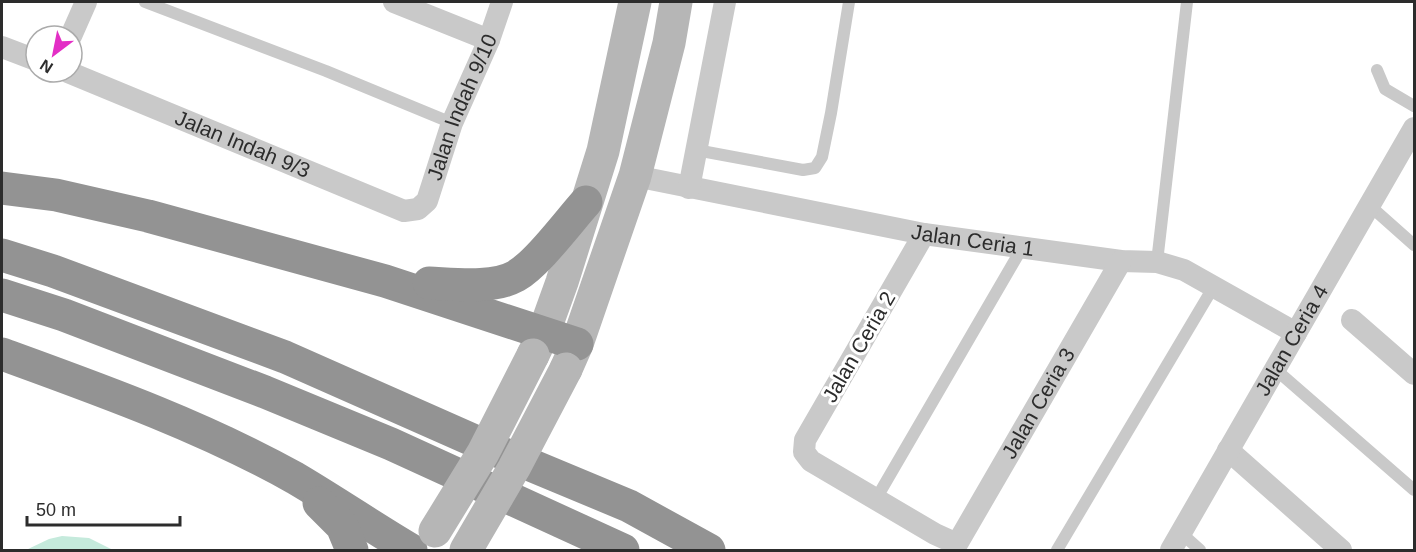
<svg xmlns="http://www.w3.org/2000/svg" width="1416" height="552" font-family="Helvetica,sans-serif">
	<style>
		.water { fill: #c5eadc }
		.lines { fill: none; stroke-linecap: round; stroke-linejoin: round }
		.lane { stroke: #c9c9c9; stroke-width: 12 }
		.street { stroke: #c9c9c9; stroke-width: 22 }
		.secondary { stroke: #b6b6b6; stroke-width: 33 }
		.highway { stroke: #939393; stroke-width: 33 }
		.secondary-bridge { stroke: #b6b6b6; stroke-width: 33 }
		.labels { text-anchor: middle; stroke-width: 6; stroke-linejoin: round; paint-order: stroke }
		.street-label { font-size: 21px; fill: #2c2c2c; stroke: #fff }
	</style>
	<rect width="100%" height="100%" fill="#fff"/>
	<polygon class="water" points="62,536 89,538 113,550 26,550 49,539"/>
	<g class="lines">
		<g class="lane">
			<polyline points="145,2 326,71 452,123"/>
			<polyline points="1377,70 1385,89 1414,106"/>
			<polyline points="696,150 803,170 815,168 822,157 831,113 849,2"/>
			<polyline points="1369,205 1414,245"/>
			<polyline points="1157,262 1187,2"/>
			<polyline points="1275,369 1414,490"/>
			<polyline points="876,499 1022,248"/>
			<polyline points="1181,533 1200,550"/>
			<polyline points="1057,550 1214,286"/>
		</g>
		<g class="street">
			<polyline points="394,2 489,40"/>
			<polyline points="71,36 86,2"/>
			<polyline points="2,47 36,60"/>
			<path id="s1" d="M68,72L404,211L418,209L427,201L452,123L489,40L502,2"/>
			<path id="s2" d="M635,176L924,234L1121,261L1157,262L1184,270L1296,333"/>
			<polyline points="689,188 725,2"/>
			<path id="s3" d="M924,234L805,440L804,452L811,461L935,534L957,544L1121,261"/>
			<polyline points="1352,320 1414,374"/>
			<polyline points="1228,450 1341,550"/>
			<path id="s4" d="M1171,550L1414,128"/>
		</g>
		<g class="secondary">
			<polyline points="533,355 544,332 562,282 603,151 635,2"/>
			<polyline points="566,369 577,344 635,176 669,43 676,2"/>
		</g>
		<g class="highway">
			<polyline points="2,188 56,195 148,216 385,281 577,344"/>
			<polyline points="2,255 53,271 285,357 502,453 629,506 709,550"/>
			<path d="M429,283C454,284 493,289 516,276C538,263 568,222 586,202"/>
			<polyline points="2,295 64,315 265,392 391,444 623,550"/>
			<path d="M2,354C101,390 202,426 295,478C334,501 372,527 411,550"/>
			<polyline points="319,503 342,526 352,550"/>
		</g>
		<g class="secondary-bridge">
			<polyline points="435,531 483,453 533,355"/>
			<polyline points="466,550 514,468 566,369"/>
		</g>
	</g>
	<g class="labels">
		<g class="street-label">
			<text dy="7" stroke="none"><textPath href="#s1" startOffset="490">Jalan Indah 9/10</textPath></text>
			<text dy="7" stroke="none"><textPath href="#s1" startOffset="189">Jalan Indah 9/3</textPath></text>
			<text dy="7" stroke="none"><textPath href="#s2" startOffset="344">Jalan Ceria 1</textPath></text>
			<text dy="7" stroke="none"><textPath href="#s4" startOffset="242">Jalan Ceria 4</textPath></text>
			<text transform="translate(859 347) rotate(-60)" y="7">Jalan Ceria 2</text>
			<text dy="7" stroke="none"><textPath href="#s3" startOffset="592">Jalan Ceria 3</textPath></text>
		</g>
	</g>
	<rect width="1416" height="552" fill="none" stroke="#2c2c2c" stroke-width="6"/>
	<g transform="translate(54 54) rotate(212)"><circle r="28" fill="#ffffff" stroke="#ababab" stroke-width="1.5"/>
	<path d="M0-4.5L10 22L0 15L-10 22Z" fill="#e32ec5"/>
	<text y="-9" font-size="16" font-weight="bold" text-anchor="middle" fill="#2c2c2c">N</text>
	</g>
	<path d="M27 516v9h153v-9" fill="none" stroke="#2c2c2c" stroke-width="3"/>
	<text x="36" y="516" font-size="18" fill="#2c2c2c" stroke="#ffffff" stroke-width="4.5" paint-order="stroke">50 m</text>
</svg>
